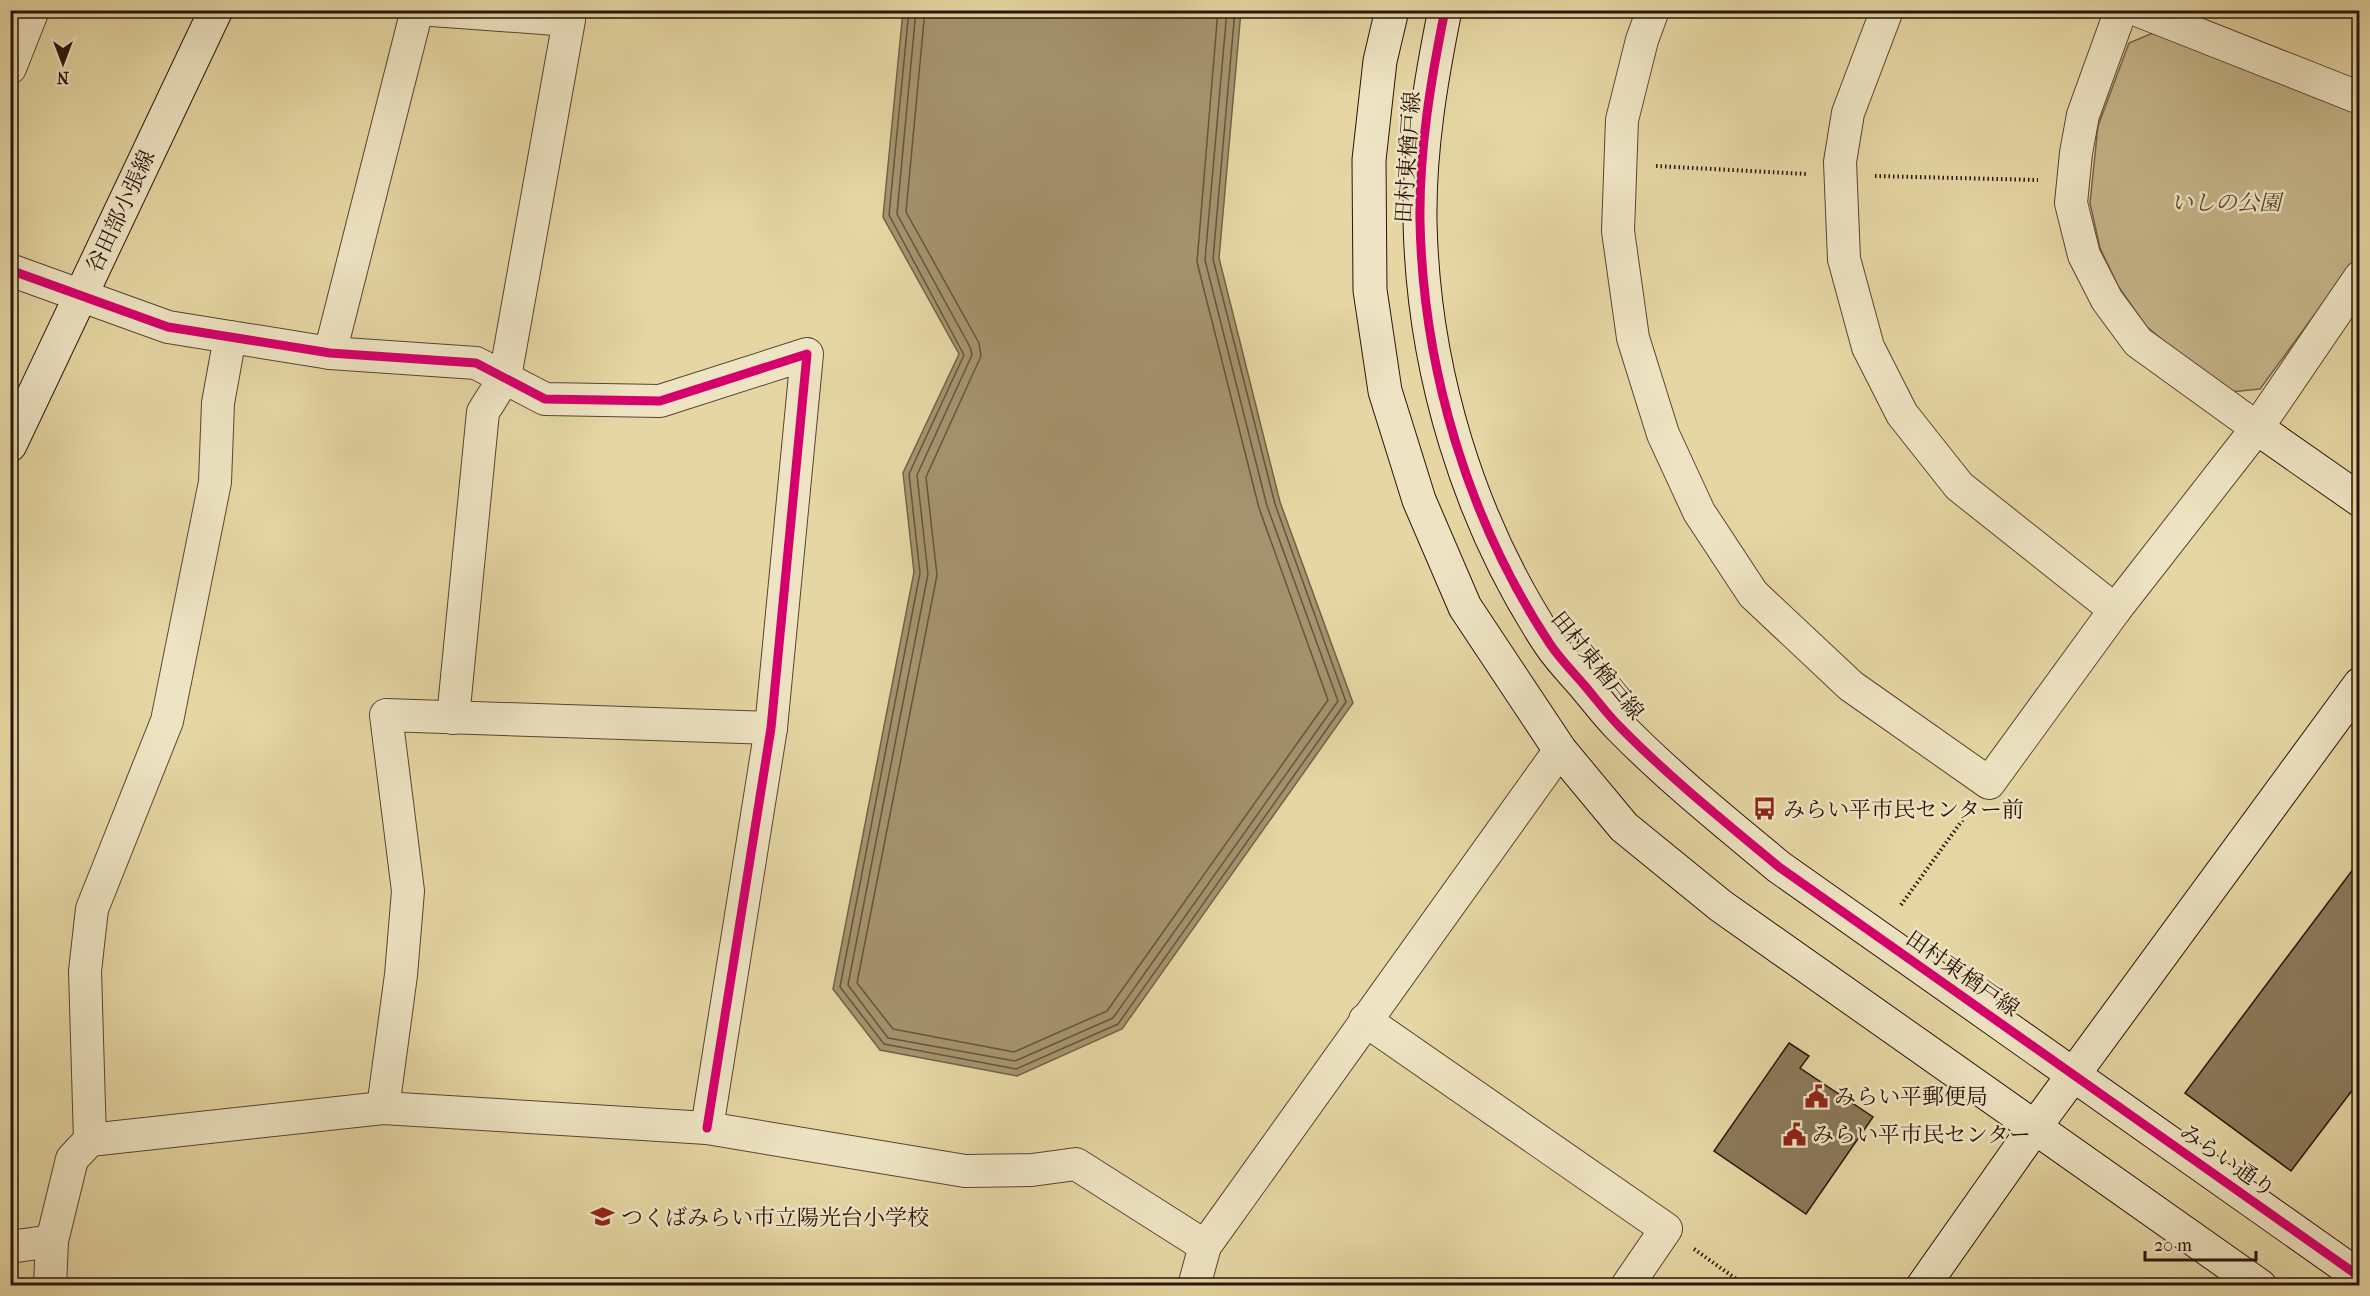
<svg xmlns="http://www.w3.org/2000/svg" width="2370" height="1296" font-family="'IM FELL French Canon','Noto Serif JP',serif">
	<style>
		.green { fill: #c5b589; stroke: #77644a; stroke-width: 1.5 }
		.water { fill: #a5946f; stroke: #736147; stroke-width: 1.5 }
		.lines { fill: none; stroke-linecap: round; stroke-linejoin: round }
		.shore { stroke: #67543c; stroke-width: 1.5 }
		.building { fill: #8b795a; stroke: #29140a; stroke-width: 1.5 }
		.street-casing { stroke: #584430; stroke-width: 34 }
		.secondary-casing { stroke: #29140a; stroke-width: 35 }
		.path { stroke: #29140a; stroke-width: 4; stroke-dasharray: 1.5 3; stroke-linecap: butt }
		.street { stroke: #eee4c3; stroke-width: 32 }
		.secondary { stroke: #eee4c3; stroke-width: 33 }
		.cycleway-casing { stroke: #eee4c3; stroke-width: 13 }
		.cycleway { stroke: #d6006c; stroke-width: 9 }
		.labels { text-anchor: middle; stroke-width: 5; stroke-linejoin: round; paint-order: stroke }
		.street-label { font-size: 22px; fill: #29140a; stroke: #eee4c3 }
		.park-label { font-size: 22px; font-style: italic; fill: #584430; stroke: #eee4c3 }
		.poi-label { font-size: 22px; fill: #29140a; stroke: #eee4c3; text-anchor: start }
	</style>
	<rect width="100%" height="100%" fill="#e5d6a3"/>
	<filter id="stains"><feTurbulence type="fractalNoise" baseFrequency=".00333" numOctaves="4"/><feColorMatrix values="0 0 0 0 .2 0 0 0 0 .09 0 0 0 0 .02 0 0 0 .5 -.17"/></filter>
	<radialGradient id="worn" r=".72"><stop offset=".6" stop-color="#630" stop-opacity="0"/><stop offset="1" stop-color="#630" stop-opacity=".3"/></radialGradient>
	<polygon class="green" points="2155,32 2359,107 2359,254 2260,389 2230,392 2178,353 2146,326 2118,286 2100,248 2090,203 2098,126 2129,43"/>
	<polygon class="water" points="903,11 1241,11 1219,258 1280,502 1353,703 1122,1029 1017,1076 880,1050 833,989 914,572 903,473 959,354 883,217"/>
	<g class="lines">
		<g class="shore">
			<polyline points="909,10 889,215 964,355 909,474 920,573 840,987 884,1044 1016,1069 1118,1024 1346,702 1275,504 1213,259 1235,10"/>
			<polyline points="916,10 897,214 970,347 972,355 917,475 928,574 848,985 888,1038 1015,1061 1113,1018 1338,701 1267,506 1205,260 1227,10"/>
			<polyline points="925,10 906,212 979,343 981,356 926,477 937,575 857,983 893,1029 1014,1052 1107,1011 1328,700 1259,508 1197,262 1218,10"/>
		</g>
	</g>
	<g class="building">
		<polygon points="2360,860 2360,1080 2291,1171 2185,1093"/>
		<polygon points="1789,1043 1809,1056 1800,1068 1873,1117 1806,1214 1714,1151"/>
	</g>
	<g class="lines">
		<defs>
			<g id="street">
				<polyline points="432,10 569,20 505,377 483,412 453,718"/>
				<polyline points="1653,10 1642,40 1622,120 1618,231 1633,338 1663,434 1699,512 1753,594 1851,686 1989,783 2115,610 2257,428 2360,277"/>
				<polyline points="1887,10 1848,113 1840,162 1844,259 1868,347 1902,414 1959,486 2115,610"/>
				<polyline points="2121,10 2083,115 2076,153 2071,203 2084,255 2107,300 2138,342 2257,428"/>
				<polyline points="2137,10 2360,98"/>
				<polyline points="10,68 33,10"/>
				<polyline points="10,270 168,327 330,353 476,363 545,399 660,401 807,354 771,728 707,1128"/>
				<polyline points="330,353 417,10"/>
				<polyline points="1365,1020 1666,1229 1627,1286"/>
				<polyline points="383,1108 401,975 408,891 386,715 771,728"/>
				<polyline points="90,1140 85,971 92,909 167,721 215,482 218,403 230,337"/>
				<polyline points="10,1247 52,1241"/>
				<polyline points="50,1286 52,1241 72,1159 90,1140 383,1108 707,1128 965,1171 1032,1170 1076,1164 1205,1246"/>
				<polyline points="1194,1286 1205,1246 1560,750"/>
			</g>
			<g id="secondary">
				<polyline points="1392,10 1380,61 1369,160 1370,290 1385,391 1419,500 1465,607 1560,750 1624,827 1721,906 2260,1286"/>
				<path d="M1445,10C1431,79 1419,150 1420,221C1423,369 1468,520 1550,644C1560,659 1573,672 1585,686C1596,699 1607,714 1620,727C1669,777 1725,822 1779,867L2360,1277"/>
				<polyline points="2257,428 2360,500"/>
				<polyline points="10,445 216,10"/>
				<polyline points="1923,1286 2035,1127 2360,684"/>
			</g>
		</defs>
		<use href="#street" class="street-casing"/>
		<use href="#secondary" class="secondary-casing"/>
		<g class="path">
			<polyline points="1656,166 1807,174"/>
			<polyline points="1875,176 2038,180"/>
			<polyline points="1901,905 1969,811"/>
			<polyline points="1694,1249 1746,1286"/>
		</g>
		<use href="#street" class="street"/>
		<use href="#secondary" class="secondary"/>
		<defs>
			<g id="cycleway">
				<path d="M1445,10C1431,79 1419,150 1420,221C1423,369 1468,520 1550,644C1560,659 1573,672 1585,686C1596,699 1607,714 1620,727C1669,777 1725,822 1779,867L2360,1277"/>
				<polyline points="10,270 168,327 330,353 476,363 545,399 660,401 807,354 771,728 707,1128"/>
			</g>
		</defs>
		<use href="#cycleway" class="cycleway-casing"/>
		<use href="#cycleway" class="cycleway"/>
	</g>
	<defs>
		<symbol id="bus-bare" viewBox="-9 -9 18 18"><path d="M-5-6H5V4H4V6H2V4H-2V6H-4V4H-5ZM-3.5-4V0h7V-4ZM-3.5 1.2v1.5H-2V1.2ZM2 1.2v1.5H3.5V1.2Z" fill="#8f2418" stroke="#eee4c3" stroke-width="2.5" paint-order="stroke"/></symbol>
		<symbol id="civic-bare" viewBox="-9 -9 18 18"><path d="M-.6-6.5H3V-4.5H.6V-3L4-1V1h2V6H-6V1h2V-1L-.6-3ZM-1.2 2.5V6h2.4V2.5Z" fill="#8f2418" stroke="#eee4c3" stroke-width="2.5" paint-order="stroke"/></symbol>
		<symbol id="school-bare" viewBox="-9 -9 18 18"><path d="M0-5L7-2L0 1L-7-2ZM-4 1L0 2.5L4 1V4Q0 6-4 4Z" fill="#8f2418" stroke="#eee4c3" stroke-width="2.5" paint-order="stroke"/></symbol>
	</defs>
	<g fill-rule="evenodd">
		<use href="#bus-bare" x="1748" y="792" width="33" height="33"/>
		<use href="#civic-bare" x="1800" y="1080" width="33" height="33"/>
		<use href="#civic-bare" x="1778" y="1118" width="33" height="33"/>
		<use href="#school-bare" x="586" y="1200" width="33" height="33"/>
	</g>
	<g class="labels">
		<g class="street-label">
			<text transform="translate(1407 157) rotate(-86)" y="8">田村東楢戸線</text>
			<text transform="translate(120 211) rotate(-65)" y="8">谷田部小張線</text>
			<text transform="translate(1598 665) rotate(51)" y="8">田村東楢戸線</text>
			<text transform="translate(1963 973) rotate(35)" y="8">田村東楢戸線</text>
			<text transform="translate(2228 1160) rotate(35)" y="8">みらい通り</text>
		</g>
		<g class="park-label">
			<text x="2226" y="210">いしの公園</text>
		</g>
		<g class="poi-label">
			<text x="1783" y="817">みらい平市民センター前</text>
			<text x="1834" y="1104">みらい平郵便局</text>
			<text x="1812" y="1142">みらい平市民センター</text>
			<text x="621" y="1225">つくばみらい市立陽光台小学校</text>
		</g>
	</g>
	<rect width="2370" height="1296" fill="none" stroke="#e5d6a3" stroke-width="36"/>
	<rect x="12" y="12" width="2346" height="1272" fill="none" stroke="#29140a" stroke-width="3"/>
	<rect x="18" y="18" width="2334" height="1260" fill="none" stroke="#29140a" stroke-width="1.5"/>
	<g transform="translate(63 63) rotate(180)" stroke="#eee4c3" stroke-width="4.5" paint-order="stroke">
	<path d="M0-4.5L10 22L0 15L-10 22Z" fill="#29140a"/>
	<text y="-9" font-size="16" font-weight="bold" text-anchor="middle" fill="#29140a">N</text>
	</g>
	<path d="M2145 1251v9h111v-9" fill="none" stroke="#29140a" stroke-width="3"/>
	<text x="2154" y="1251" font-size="18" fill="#29140a" stroke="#eee4c3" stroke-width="4.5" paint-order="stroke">20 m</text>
	<rect width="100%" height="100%" filter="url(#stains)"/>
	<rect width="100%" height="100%" fill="url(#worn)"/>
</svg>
